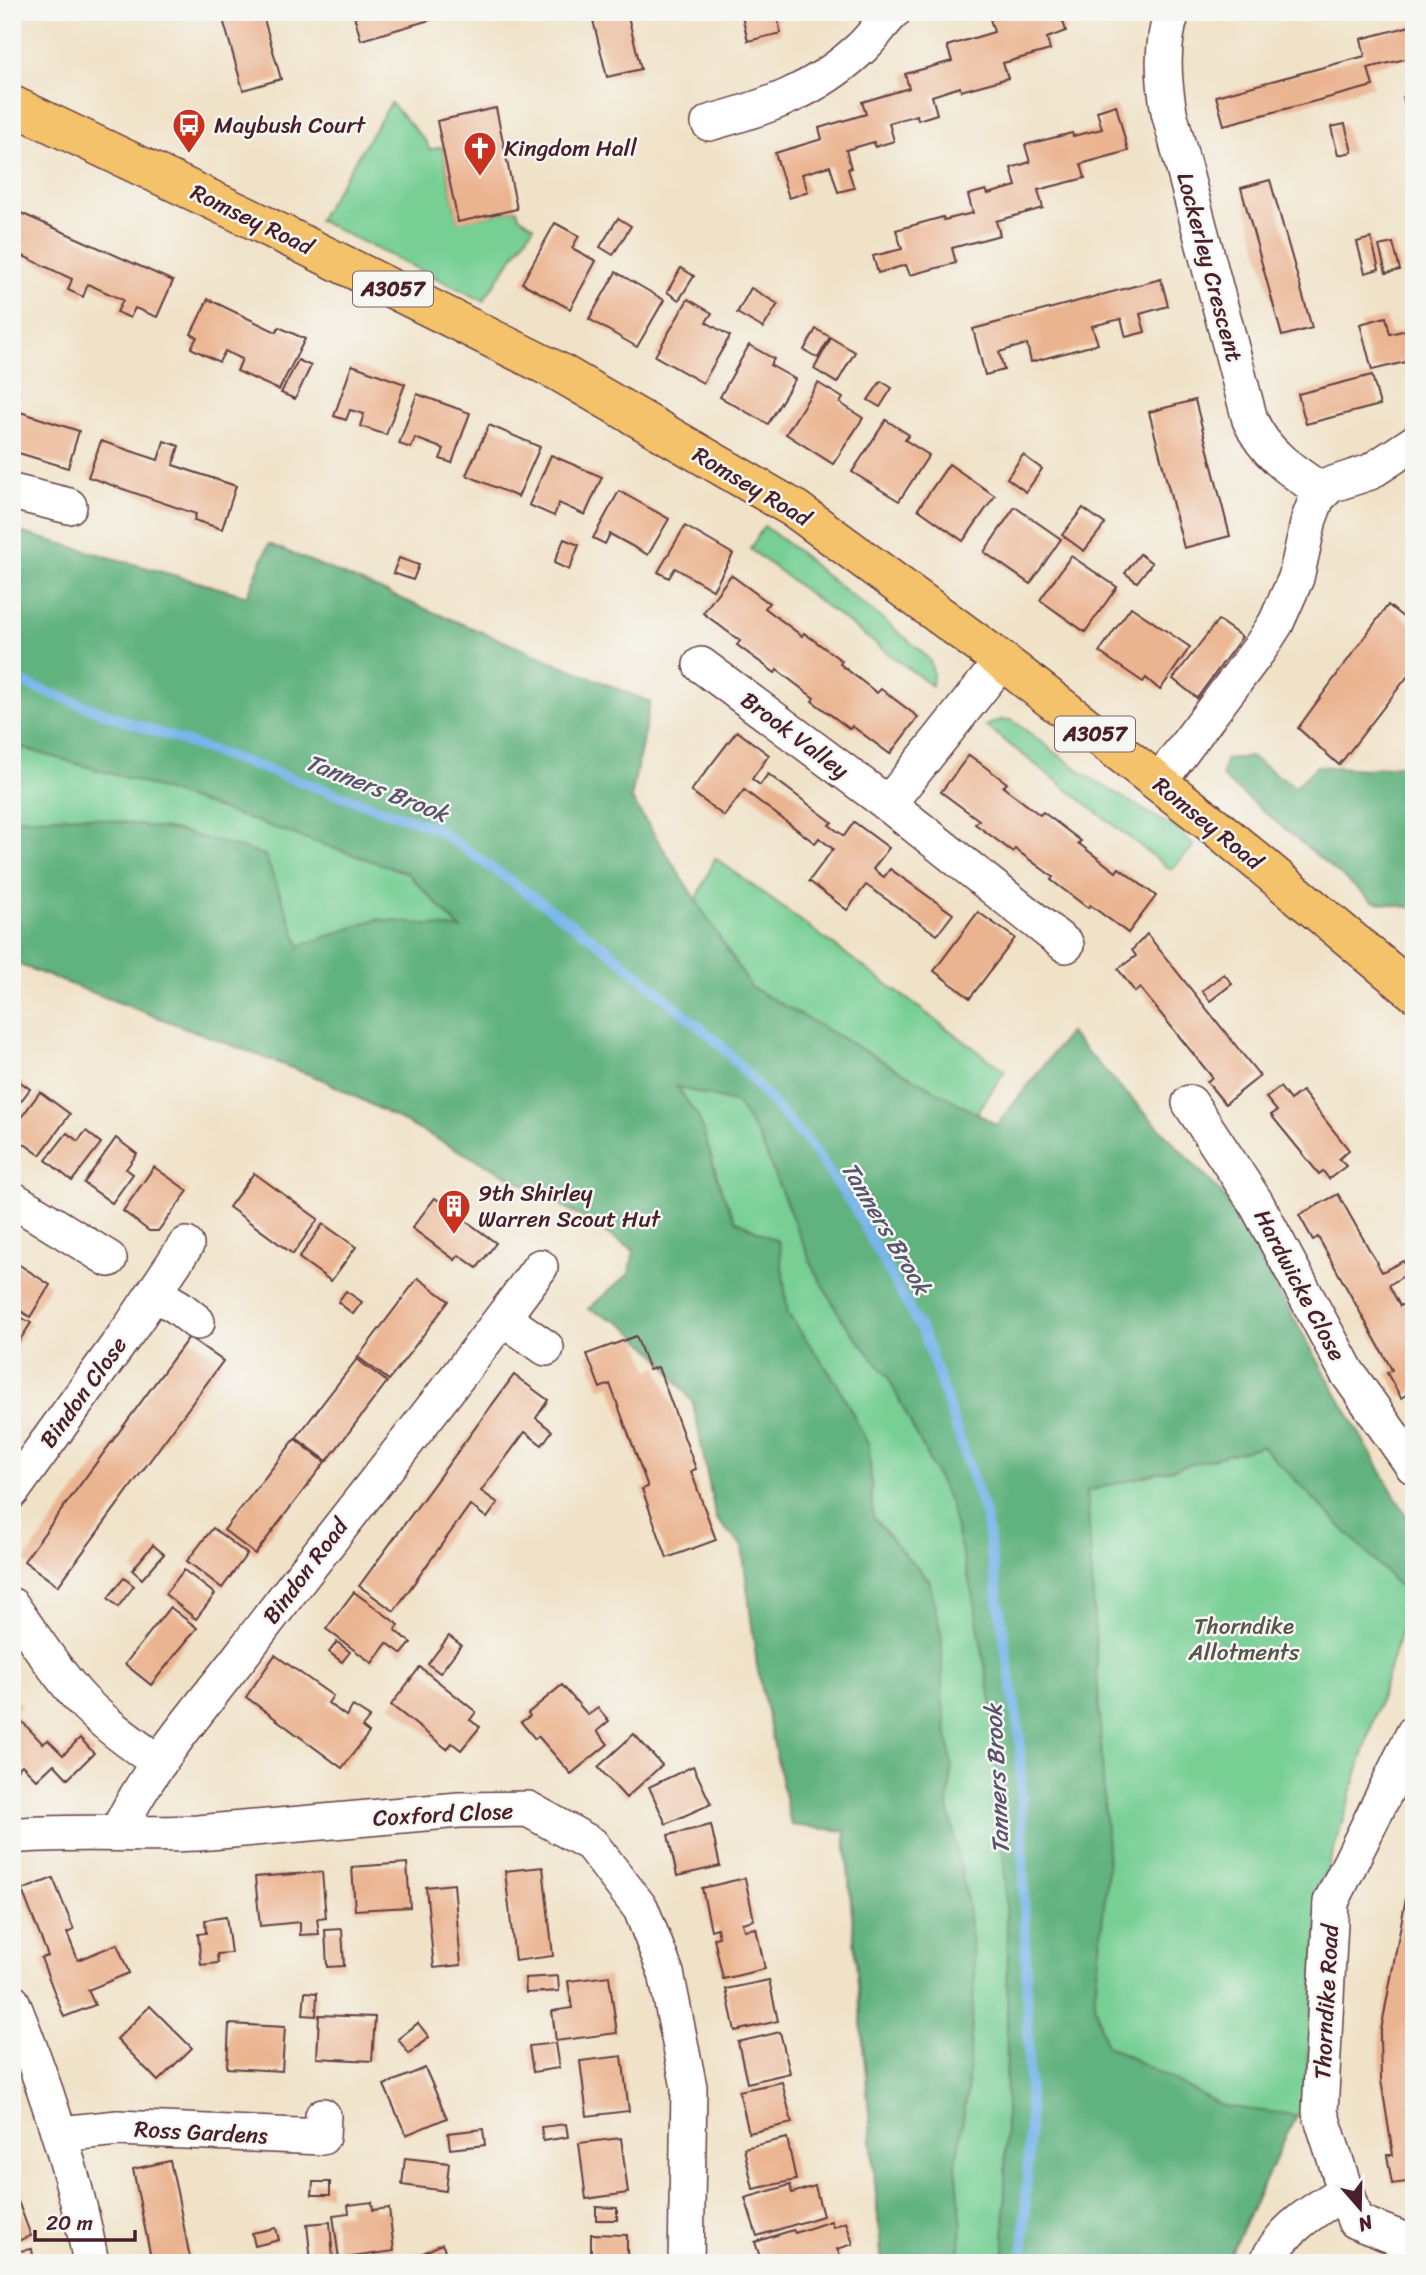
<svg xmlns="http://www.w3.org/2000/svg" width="1426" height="2275" font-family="Sriracha,sans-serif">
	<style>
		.green { fill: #77cf94; stroke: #607760; stroke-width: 2 }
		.forest { fill: #61b27e; stroke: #566854; stroke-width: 2 }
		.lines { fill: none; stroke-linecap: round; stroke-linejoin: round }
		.stream { stroke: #79b5eb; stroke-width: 10 }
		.building { fill: #ebb490 }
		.minor-casing { stroke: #633c42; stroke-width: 38 }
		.major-casing { stroke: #633c42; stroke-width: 41 }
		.minor { stroke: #fff; stroke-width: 35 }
		.major { stroke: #f3c26a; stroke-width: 38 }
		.labels { text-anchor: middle; stroke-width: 5; stroke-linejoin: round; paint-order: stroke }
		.shield { fill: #f6f6f2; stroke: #7e6067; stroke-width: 2 }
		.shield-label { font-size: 21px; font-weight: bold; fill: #4a1f2b }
		.poi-label { font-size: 23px; fill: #4a1f2b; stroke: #f6f6f2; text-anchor: start }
		.street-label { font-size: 23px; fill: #4a1f2b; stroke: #f6f6f2 }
		.park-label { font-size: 23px; fill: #58544a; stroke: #f6f6f2 }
		.water-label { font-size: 24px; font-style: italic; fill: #5a546e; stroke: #f6f6f2 }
	</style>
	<rect width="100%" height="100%" fill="#f6f6f2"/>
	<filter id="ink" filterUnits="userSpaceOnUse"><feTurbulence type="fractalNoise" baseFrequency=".0143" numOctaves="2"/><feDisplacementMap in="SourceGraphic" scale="14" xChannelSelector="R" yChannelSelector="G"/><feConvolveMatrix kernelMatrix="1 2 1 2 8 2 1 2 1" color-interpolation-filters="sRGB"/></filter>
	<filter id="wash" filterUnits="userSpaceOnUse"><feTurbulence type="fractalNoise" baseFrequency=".00686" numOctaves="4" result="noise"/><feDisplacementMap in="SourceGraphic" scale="28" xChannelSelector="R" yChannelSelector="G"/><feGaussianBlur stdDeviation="1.57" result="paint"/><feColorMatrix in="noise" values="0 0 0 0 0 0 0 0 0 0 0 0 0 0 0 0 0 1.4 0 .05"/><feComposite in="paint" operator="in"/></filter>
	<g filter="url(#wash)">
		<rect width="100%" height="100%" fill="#f0e2c7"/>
		<g class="green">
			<polygon points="391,103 427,143 429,150 442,147 458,221 517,209 519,216 534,226 483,301 318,220"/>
			<polygon points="764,526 805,557 821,572 881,618 920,650 930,661 933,673 932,686 750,549"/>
			<polygon points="12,530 247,596 269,544 650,702 631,798 696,901 715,858 1005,1071 977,1113 997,1125 1069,1033 1223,1195 1345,1413 1414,1529 1414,1596 1411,1598 1320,1894 1305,2113 1296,2115 1226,2263 882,2263 836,1729 685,1283 552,1199 324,1080 12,962"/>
			<polygon points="1000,720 1012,720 1087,776 1176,829 1194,846 1171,870 986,726"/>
		</g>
		<g class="forest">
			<polygon points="12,530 247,596 269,544 650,702 631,798 751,987 997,1125 1069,1033 1223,1195 1414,1529 1414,1596 1411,1598 1262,1446 1087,1491 1108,1868 1094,2003 1106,2045 1223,2106 1296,2115 1226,2263 1004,2263 1008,1948 1003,1844 992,1707 974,1601 949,1501 888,1377 843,1321 814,1270 761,1142 737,1103 677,1087 699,1118 722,1192 735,1220 779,1242 788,1314 837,1383 869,1446 873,1517 901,1551 929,1580 942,1638 942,1699 952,1767 948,1806 968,1905 975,1979 967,2094 956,2165 962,2227 958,2263 882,2263 845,1831 791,1825 757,1666 742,1546 716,1519 693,1403 659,1357 624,1324 588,1309 629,1274 634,1250 552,1199 324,1080 12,962 12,819 82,816 179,831 265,855 300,946 377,919 461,929 407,873 137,781 12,745"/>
			<polygon points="1251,757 1295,787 1317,766 1366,769 1414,763 1414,908 1372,901 1222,777 1225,759"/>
		</g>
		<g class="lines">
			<polyline class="stream" points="12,679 134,724 435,828 610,951 721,1045 808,1142 855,1209 925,1337 985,1514 1020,1739 1030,2116 1023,2263"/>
		</g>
		<g id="blocks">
			<g class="building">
				<polygon points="221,12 262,12 281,79 243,90"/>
				<polygon points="353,12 454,12 454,13 361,40"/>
				<polygon points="591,12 627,12 641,69 607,77"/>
				<polygon points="741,12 776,12 781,33 748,41"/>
				<polygon points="1012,12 1060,12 1066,31 1047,38 1050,50 1003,63 1008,78 961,91 960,87 932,96 937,114 918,120 917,115 889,123 894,141 875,147 874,142 846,150 851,168 848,169 854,188 838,192 830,166 802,174 808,192 789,198 775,153 822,139 819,128 866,114 862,102 909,88 905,74 952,61 947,46 994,32 990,19"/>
				<polygon points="1414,25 1414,57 1368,68 1373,86 1224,125 1216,96 1365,56 1361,39"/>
				<polygon points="1414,94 1414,124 1410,125 1403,97"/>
				<polygon points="1116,105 1128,151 1081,164 1085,178 1038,190 1043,208 996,221 1000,235 952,248 956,263 910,275 906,265 878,273 873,256 902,249 896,230 943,217 944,220 973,213 968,195 986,190 988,194 1016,186 1011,168 1030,162 1025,145 1072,133 1073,136 1102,129 1097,111"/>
				<polygon points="496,108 517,209 458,222 437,121"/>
				<polygon points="1345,124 1352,152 1338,155 1331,127"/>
				<polygon points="1270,180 1312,328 1282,336 1241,188"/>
				<polygon points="12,209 173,281 157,317 135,308 130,318 117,312 123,300 88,284 83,297 68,290 72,279 19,254 12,267"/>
				<polygon points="618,218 631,226 613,255 600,247"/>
				<polygon points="555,223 579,236 572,248 596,261 570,309 522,283"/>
				<polygon points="1371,238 1379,269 1365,273 1357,242"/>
				<polygon points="1393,243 1400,270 1386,273 1379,246"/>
				<polygon points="681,268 694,276 679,300 667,292"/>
				<polygon points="616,272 664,300 637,347 589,319"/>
				<polygon points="1161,279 1168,306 1140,314 1145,332 1126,337 1121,319 1092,326 1098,344 1031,362 1027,344 999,352 1004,370 985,375 973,329"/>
				<polygon points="751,288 778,304 763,328 737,313"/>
				<polygon points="208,299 276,332 279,327 305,339 279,390 237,371 242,359 225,351 219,362 191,348 197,337 191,334"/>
				<polygon points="688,299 712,313 706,322 730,336 703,383 655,356"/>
				<polygon points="1386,317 1390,334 1414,328 1414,360 1372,370 1360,324"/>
				<polygon points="816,329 830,337 818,358 804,350"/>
				<polygon points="831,338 855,352 837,383 814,369"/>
				<polygon points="749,345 774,359 770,365 795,379 768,424 720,397"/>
				<polygon points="298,360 311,366 295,399 281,393"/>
				<polygon points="352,365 405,384 386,435 360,426 364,414 350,410 346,420 334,416"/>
				<polygon points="1372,375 1380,405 1306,424 1298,394"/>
				<polygon points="881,381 892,388 880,407 868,400"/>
				<polygon points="818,383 843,398 840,403 863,418 833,464 786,434"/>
				<polygon points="12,390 19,392 14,410 79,431 68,468 12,451"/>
				<polygon points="417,394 470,413 452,463 440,459 444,449 415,438 411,448 399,444"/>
				<polygon points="1195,400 1230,536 1184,548 1149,412"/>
				<polygon points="886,420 909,435 905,440 929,455 899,501 852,472"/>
				<polygon points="489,425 540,447 518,497 466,475"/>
				<polygon points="101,441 158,460 164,441 179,446 173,465 236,486 222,529 194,520 196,514 88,477"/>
				<polygon points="551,455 602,477 585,515 559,503 554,516 529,505"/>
				<polygon points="1023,455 1042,469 1026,492 1007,478"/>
				<polygon points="949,464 995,496 963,541 918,509"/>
				<polygon points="619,491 669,519 648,555 610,534 605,544 593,538"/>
				<polygon points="1015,507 1061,539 1030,584 984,552"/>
				<polygon points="1083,508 1105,524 1084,551 1062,535"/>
				<polygon points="685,526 733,554 713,590 675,568 669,578 658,572"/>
				<polygon points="564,539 579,545 569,570 554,563"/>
				<polygon points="1140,554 1152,563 1137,582 1125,573"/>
				<polygon points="1071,556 1117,587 1085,632 1040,600"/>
				<polygon points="399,558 419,565 413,580 393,573"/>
				<polygon points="731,575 769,603 765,608 802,636 804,633 842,661 840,664 877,693 881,689 918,717 890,754 852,726 850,729 812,701 814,698 777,670 775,673 737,645 740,641 703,613"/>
				<polygon points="1388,605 1414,626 1414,668 1339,765 1298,728"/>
				<polygon points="1131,607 1190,647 1160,690 1146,678 1143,682 1099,652"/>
				<polygon points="1218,620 1242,637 1197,698 1173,679"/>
				<polygon points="737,731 769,755 752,779 760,785 768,774 832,822 829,825 844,836 854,822 889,848 873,869 884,877 890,869 953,914 937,935 866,885 847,910 809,881 833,849 819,838 815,843 744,790 724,816 691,791"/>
				<polygon points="969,755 1007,783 1003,787 1040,815 1043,812 1081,841 1078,843 1116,872 1119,868 1156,896 1128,933 1090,905 1088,908 1051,880 1053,877 1015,849 1013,852 975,824 979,820 941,792"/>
				<polygon points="978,912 1015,938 970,998 934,971"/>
				<polygon points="1147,934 1260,1076 1225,1104 1207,1082 1212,1077 1140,988 1135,992 1118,969 1136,956 1132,950"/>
				<polygon points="1224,974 1232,984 1210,1001 1202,991"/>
				<polygon points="12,1076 30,1089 12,1113"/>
				<polygon points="1280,1087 1290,1100 1302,1091 1349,1150 1339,1159 1346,1166 1329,1179 1323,1171 1319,1174 1271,1115 1277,1111 1266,1098"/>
				<polygon points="40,1092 70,1114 40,1155 12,1135 12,1130"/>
				<polygon points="86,1131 101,1143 72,1181 46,1160 67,1133 78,1141"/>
				<polygon points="116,1138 137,1154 126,1169 133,1174 112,1203 84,1183"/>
				<polygon points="154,1167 188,1191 158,1231 149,1231 123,1211"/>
				<polygon points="254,1173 318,1219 293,1254 229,1207"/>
				<polygon points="1338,1194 1382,1272 1403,1261 1410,1272 1389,1285 1400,1306 1414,1298 1414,1314 1407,1318 1414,1330 1414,1391 1401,1398 1387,1373 1392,1370 1355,1303 1318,1237 1313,1240 1299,1215"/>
				<polygon points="435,1198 496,1243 477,1268 459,1255 455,1260 412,1228"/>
				<polygon points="323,1224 356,1247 331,1281 299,1258"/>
				<polygon points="12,1260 50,1285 30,1317 12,1305"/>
				<polygon points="418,1278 449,1301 389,1380 358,1357"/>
				<polygon points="346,1291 362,1302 353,1314 338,1302"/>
				<polygon points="12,1312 31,1323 12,1352"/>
				<polygon points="636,1336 649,1370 658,1367 696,1469 691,1471 716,1540 667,1558 642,1489 648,1487 610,1384 600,1388 587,1354"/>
				<polygon points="189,1337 223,1361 58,1586 24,1561"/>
				<polygon points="357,1359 387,1382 327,1461 296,1438"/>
				<polygon points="514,1375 548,1400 536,1418 552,1431 542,1445 525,1432 481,1491 498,1503 487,1518 470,1505 394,1611 359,1586"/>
				<polygon points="295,1439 325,1462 255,1554 224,1530"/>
				<polygon points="213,1528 247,1554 222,1588 187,1561"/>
				<polygon points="153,1545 164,1554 142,1579 132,1570"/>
				<polygon points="184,1570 215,1594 196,1619 165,1594"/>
				<polygon points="124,1578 134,1586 118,1607 108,1598"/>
				<polygon points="354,1592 399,1625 395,1630 411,1643 402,1654 387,1643 372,1663 326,1629"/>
				<polygon points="170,1607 197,1628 151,1685 125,1664"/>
				<polygon points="449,1636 461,1645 440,1673 428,1664"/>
				<polygon points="337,1642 350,1652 342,1662 329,1652"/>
				<polygon points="275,1655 333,1696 328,1703 346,1716 353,1706 370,1717 362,1727 369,1733 342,1768 246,1697"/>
				<polygon points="420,1667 476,1712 470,1720 480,1727 461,1750 452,1743 447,1749 391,1705"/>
				<polygon points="562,1685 588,1715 598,1708 609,1721 597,1731 608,1744 571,1774 538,1736 535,1739 521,1722 530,1716 528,1713"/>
				<polygon points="12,1696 22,1706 15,1714 43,1744 48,1740 63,1755 80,1738 94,1753 68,1779 54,1764 37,1780 22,1765 18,1769 12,1764"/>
				<polygon points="634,1734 662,1765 626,1798 598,1767"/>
				<polygon points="693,1766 711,1804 666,1824 649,1787"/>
				<polygon points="711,1825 720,1866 677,1876 668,1835"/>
				<polygon points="407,1863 410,1907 355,1910 352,1867"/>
				<polygon points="543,1867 553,1956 515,1961 505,1871"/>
				<polygon points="322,1872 326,1918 317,1919 319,1934 300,1935 300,1922 260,1926 255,1877"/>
				<polygon points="53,1878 74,1930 67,1933 78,1960 117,1944 129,1973 88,1990 95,2005 64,2017 41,1958 48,1956 22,1890"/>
				<polygon points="745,1878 754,1920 742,1923 744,1930 756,1928 765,1969 723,1979 714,1938 719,1937 717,1928 711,1930 702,1888"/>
				<polygon points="454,1884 461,1965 434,1968 426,1887"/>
				<polygon points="1408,1887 1414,1888 1414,2181 1392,2184 1387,2155 1393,2155 1381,2080 1380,2036"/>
				<polygon points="226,1917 231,1953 217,1954 218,1963 201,1965 198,1934 206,1933 205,1920"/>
				<polygon points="342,1929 344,1966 327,1967 325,1930"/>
				<polygon points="558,1976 559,1991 526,1993 525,1978"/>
				<polygon points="609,1976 617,2033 556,2041 552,2011 572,2008 568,1981"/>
				<polygon points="769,1980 778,2021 735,2031 726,1989"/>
				<polygon points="305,1992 317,1993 316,2016 303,2015"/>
				<polygon points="150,2006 192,2048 158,2081 117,2039"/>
				<polygon points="319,2015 375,2017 372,2061 317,2058"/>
				<polygon points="418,2023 429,2037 409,2054 398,2039"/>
				<polygon points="229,2024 285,2027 282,2071 227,2068"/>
				<polygon points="780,2032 790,2073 747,2083 738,2042"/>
				<polygon points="555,2043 559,2068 533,2072 529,2046"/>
				<polygon points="622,2056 629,2111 587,2116 580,2061"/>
				<polygon points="425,2068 447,2118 406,2135 384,2085"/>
				<polygon points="782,2082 792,2123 749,2133 739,2091"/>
				<polygon points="566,2124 568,2137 543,2141 541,2127"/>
				<polygon points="483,2129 485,2145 450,2149 448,2133"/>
				<polygon points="621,2138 628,2193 586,2199 579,2143"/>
				<polygon points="787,2138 796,2180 753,2189 744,2148"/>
				<polygon points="405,2158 449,2163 446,2191 402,2185"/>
				<polygon points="170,2161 177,2192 191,2263 152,2263 133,2169"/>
				<polygon points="313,2182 330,2182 330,2195 312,2195"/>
				<polygon points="12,2185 31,2236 12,2243"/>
				<polygon points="790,2185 792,2193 815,2186 823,2216 757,2236 745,2198"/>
				<polygon points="372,2202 373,2210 389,2208 394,2251 339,2259 333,2215 349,2213 348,2205"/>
				<polygon points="596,2207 617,2208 617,2220 596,2220"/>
				<polygon points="831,2221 833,2227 846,2222 853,2244 837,2249 841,2257 831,2260 832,2263 762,2263 755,2242 793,2230 795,2233"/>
				<polygon points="330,2222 333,2260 311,2262 307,2224"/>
				<polygon points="276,2228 279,2240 255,2246 252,2233"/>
				<polygon points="591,2234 627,2235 627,2263 591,2263"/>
				<polygon points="442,2244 449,2259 458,2255 462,2263 402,2263"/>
				<polygon points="32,2249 34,2263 12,2263 12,2252"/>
			</g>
		</g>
	</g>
	<g filter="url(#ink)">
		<use href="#blocks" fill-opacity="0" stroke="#633c42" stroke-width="2"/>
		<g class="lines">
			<defs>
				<g id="minor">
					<path d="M1172,12C1161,45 1163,78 1169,112L1250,420C1265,454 1292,471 1322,491"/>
					<path d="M709,123C768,107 815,91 860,49C872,38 881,24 893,12"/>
					<polyline points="12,492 69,506"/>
					<polyline points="701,665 888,804 1066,945"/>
					<polyline points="1158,783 1260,648 1276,623 1296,578 1309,519 1317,498 1330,485 1370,472 1414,443"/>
					<polyline points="888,804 1002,661"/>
					<polyline points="1190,1103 1256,1203 1347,1372 1413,1466"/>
					<polyline points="12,1199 109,1259"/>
					<polyline points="154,1293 178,1307 197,1322"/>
					<polyline points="503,1318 546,1348"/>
					<polyline points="12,1491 131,1327 186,1245"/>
					<path d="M12,1606C32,1635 52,1666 76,1694C100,1721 130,1742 159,1763"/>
					<polyline points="1414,1733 1331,1902 1320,2112 1355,2221 1414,2244"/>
					<path d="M118,1832C146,1770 200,1709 242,1654C340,1524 444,1399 540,1267"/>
					<path d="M12,1836C74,1830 136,1836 198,1833L459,1810L528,1809L591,1844L641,1909L666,1973L689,2087L686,2263"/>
					<path d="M12,2002C46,2087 75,2173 91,2263"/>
					<polyline points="60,2134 118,2128 322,2137 323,2116"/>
					<path d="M1267,2263C1280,2230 1316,2209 1345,2192"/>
				</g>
				<polyline id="major" points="12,105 248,217 559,372 795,509 1002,661 1217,828 1414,992"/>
			</defs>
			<use href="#minor" class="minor-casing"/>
			<use href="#major" class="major-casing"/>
			<use href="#minor" class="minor"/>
			<use href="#major" class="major"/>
		</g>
	</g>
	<defs>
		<symbol id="bus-pin" viewBox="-11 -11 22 30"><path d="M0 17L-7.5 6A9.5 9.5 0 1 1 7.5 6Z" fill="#c8321e" stroke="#f6f6f2"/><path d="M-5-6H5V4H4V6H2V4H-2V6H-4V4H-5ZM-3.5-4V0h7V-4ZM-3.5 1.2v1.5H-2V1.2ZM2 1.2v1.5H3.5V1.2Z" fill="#fff"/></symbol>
		<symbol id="church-pin" viewBox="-11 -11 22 30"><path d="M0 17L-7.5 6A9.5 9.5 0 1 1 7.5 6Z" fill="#c8321e" stroke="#f6f6f2"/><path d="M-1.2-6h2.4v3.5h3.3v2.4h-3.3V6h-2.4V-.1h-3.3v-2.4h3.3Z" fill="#fff"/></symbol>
		<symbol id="building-pin" viewBox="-11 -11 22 30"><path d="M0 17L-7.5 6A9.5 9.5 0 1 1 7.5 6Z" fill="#c8321e" stroke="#f6f6f2"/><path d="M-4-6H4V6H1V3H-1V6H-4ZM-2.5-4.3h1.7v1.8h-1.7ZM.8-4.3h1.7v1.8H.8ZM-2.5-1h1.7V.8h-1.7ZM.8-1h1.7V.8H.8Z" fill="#fff"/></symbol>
	</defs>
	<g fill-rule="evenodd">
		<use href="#bus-pin" x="170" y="106" width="38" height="52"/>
		<use href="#church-pin" x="461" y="129" width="38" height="52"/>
		<use href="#building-pin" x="435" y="1187" width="38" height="52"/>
	</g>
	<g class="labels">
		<g class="shield">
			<rect x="353" y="271.5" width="80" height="35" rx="5"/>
			<rect x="1055" y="716.5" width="80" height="35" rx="5"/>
		</g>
		<g class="shield-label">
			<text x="393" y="296">A3057</text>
			<text x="1095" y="741">A3057</text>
		</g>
		<g class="poi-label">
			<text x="214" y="133">Maybush Court</text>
			<text x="504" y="156">Kingdom Hall</text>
			<text x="478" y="1201">9th Shirley<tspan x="478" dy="26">Warren Scout Hut</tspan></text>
		</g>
		<g class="street-label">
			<text transform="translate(252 219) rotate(26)" y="8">Romsey Road</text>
			<text transform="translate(1210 267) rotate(75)" y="8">Lockerley Crescent</text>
			<text transform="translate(752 486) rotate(31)" y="8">Romsey Road</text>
			<text transform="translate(795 735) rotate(37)" y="8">Brook Valley</text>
			<text transform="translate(1208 823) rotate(39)" y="8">Romsey Road</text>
			<text transform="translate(1300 1285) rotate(62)" y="8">Hardwicke Close</text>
			<text transform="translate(83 1392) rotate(-54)" y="8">Bindon Close</text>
			<text transform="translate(305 1571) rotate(-53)" y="8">Bindon Road</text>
			<text transform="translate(443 1814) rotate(-3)" y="8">Coxford Close</text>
			<text transform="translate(1326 2002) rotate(-87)" y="8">Thorndike Road</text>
			<text transform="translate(201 2132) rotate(3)" y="8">Ross Gardens</text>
		</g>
		<g class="park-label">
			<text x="1244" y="1634">Thorndike<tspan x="1244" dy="26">Allotments</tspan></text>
		</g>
		<g class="water-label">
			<text transform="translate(377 788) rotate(21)" y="8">Tanners Brook</text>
			<text transform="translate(886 1228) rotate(59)" y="8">Tanners Brook</text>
			<text transform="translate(997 1779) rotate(-93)" y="8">Tanners Brook</text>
		</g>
	</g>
	<rect width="1426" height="2275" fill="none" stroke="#f6f6f2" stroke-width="42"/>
	<g transform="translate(1360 2208) rotate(160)" stroke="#f6f6f2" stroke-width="5" paint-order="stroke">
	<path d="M0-5L12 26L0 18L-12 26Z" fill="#4a1f2b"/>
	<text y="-10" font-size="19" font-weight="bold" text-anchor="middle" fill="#4a1f2b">N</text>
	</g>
	<path d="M35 2230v10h100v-10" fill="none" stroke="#4a1f2b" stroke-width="3.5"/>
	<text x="46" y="2230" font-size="21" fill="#4a1f2b" stroke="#f6f6f2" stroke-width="5" paint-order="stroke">20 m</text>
</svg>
